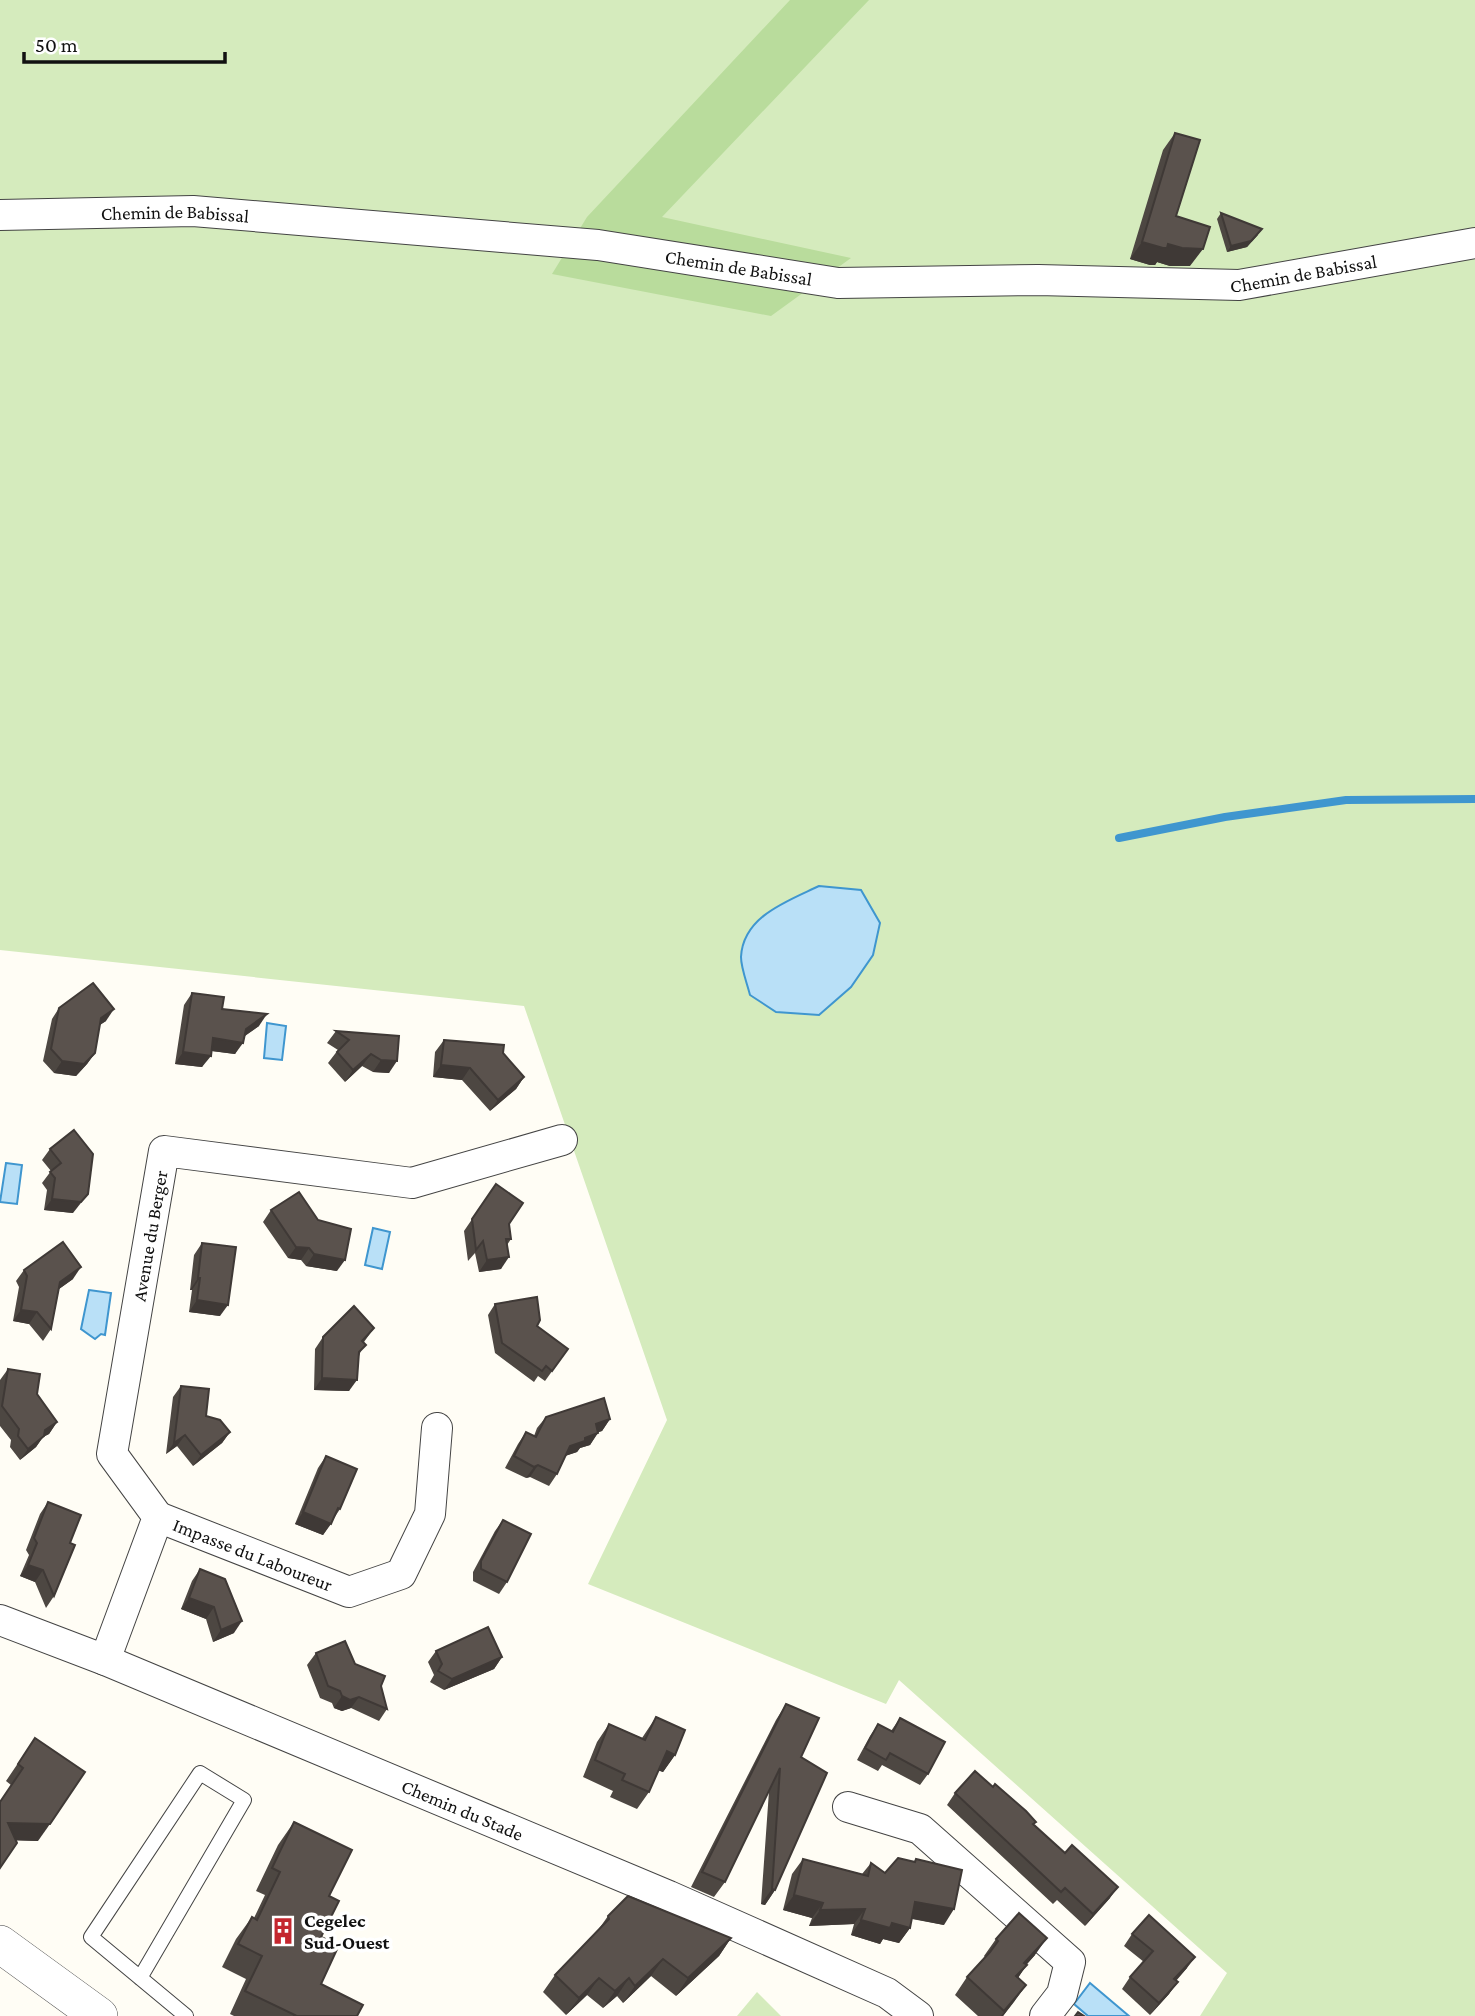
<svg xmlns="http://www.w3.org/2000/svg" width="1475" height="2016" font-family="'Crimson Pro',serif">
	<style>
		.green { fill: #d5ebbd }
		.forest { fill: #b9dc9c }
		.water { fill: #b9e0f7; stroke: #3f96cf; stroke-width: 2 }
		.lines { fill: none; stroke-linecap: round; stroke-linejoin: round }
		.stream { stroke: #3f96cf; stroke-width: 8 }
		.service-casing { stroke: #444; stroke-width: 16 }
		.minor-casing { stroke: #444; stroke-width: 32 }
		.tertiary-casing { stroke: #444; stroke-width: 38 }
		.service { stroke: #fff; stroke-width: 14 }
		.minor { stroke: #fff; stroke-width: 30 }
		.tertiary { stroke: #fff; stroke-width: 37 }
		.wall { fill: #4d4742 }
		.shaded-wall { fill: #3f3936 }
		.building { fill: #5a524d; stroke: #3f3936; stroke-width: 2 }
		.labels { text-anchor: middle; stroke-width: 7; stroke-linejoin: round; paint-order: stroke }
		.street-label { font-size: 19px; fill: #111; stroke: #fff }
		.poi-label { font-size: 19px; font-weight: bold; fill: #111; stroke: #fff; text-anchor: start }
	</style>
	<rect width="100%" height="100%" fill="#fffdf5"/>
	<g class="green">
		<polygon points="0,0 1475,0 1475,2016 1200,2016 1227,1973 899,1680 886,1704 588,1584 667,1420 524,1006 0,950"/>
		<polygon points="757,1992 781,2016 737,2016"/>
	</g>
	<polygon class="forest" points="790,0 869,0 662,217 851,258 771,316 552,274 587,217"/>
	<g class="water">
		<path d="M819,886L861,890L880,923L873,955L851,987L819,1015L776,1012L750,995C747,983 741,968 741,957C743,916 788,901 819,886Z"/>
		<polygon points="267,1023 286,1026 282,1060 264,1058"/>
		<polygon points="6,1163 22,1165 17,1204 0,1202"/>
		<polygon points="373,1228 390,1232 382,1269 365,1265"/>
		<polygon points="89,1290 111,1293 105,1335 101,1334 95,1339 81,1329"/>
		<polygon points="1090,1983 1129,2016 1088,2016 1074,2004"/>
	</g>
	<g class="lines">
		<polyline class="stream" points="1119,838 1225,817 1346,800 1475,799"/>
		<defs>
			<polyline id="service" points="140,1978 244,1800 200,1773 91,1937 186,2016"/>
			<g id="minor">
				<path id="s1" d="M0,215L193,211L598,245L838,283L1038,280L1239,285L1475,243"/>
				<path id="s2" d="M158,1517L349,1592L401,1574L430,1514L437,1428"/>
				<path id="s3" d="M0,1620L105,1660L669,1896L887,1993L918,2016"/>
				<path id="s4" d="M105,1660L158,1517L112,1454L164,1151L412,1183L562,1140"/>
				<polyline points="848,1807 920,1829 1070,1962 1062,1994 1045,2016"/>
			</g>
			<polyline id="tertiary" points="0,1944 99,2016"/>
		</defs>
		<use href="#service" class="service-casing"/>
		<use href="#minor" class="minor-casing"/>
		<use href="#tertiary" class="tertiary-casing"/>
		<use href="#service" class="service"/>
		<use href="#minor" class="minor"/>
		<use href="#tertiary" class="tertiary"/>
	</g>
	<g class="wall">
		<polygon points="1175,133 1176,216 1190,266 1170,266 1157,262 1155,265 1150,265 1130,259 1163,150"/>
		<polygon points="1221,213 1258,235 1247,247 1227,252 1217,219"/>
		<polygon points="192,993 259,1026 245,1036 235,1054 211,1051 202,1067 175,1064 184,1005"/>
		<polygon points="59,1008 106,1021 100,1025 95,1053 87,1064 76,1076 54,1073 43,1061 52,1019"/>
		<polygon points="336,1031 399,1036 389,1073 373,1072 362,1066 345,1082 328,1063 338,1050 327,1043"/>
		<polygon points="444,1040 503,1053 524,1077 516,1089 490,1111 462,1080 433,1077 435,1052"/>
		<polygon points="74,1130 73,1213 44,1210 47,1190 42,1183 51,1171 42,1160 50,1149"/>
		<polygon points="496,1184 509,1224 511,1239 507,1245 501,1269 479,1272 475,1253 468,1261 464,1231"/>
		<polygon points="271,1210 337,1271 306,1266 301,1260 288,1258 263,1222"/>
		<polygon points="202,1243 220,1316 189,1312 192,1290 190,1290 194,1255"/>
		<polygon points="24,1270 73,1279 59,1289 51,1329 43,1341 29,1324 13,1321 19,1287 16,1281"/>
		<polygon points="495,1304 537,1326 568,1349 545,1381 538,1376 534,1382 495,1353 488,1315"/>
		<polygon points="374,1328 364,1342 359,1356 349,1391 314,1390 315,1349 323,1337"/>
		<polygon points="8,1369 37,1394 57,1422 49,1434 43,1437 36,1447 20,1460 10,1447 11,1440 0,1426 0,1380"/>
		<polygon points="181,1386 206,1416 230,1432 222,1443 193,1466 177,1446 166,1454 173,1397"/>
		<polygon points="546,1417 610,1419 602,1431 598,1432 590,1445 580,1448 577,1452 565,1456 557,1474 549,1486 530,1477 526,1478 505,1468 518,1444 526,1432 534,1436 537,1428"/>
		<polygon points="326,1456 340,1509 323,1535 295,1524 318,1468"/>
		<polygon points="48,1502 70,1543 54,1596 46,1608 35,1582 20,1576 29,1555 26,1550 40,1514"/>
		<polygon points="503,1520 507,1582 499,1594 473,1581 473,1572 495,1531"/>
		<polygon points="200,1569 234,1633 213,1642 206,1619 181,1609 192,1581"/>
		<polygon points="436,1651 502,1657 494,1669 444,1690 430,1682 434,1675 428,1662"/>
		<polygon points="316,1653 355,1664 381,1686 387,1709 379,1721 351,1708 342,1711 334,1708 332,1703 320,1698 307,1665"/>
		<polygon points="786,1704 801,1757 775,1890 765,1905 761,1904 769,1791 725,1882 714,1897 691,1887 776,1720"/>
		<polygon points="656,1717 675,1755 663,1772 658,1770 649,1792 637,1809 610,1797 613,1791 583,1777 597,1742 609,1724 642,1738"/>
		<polygon points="900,1718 928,1774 920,1785 882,1765 878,1771 857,1760 870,1736 878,1724 891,1731"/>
		<polygon points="35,1738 38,1841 15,1840 0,1868 11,1785 6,1781"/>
		<polygon points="955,1793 1034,1825 1110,1898 1085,1926 1057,1900 1053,1904 947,1805"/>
		<polygon points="294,1822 329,1896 321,1937 321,1984 357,2016 234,2016 230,2014 246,1979 222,1967 236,1939 252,1917 254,1918 265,1895 256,1891 278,1845"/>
		<polygon points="803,1859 862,1874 871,1863 885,1873 914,1862 916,1859 944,1925 912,1919 910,1928 899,1943 883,1939 880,1944 851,1935 854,1924 809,1926 812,1918 783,1910 792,1874"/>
		<polygon points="608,1916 731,1938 719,1956 676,1996 651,1976 623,2003 617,1996 603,2008 587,1995 566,2015 543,1992 555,1975 596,1933"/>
		<polygon points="1132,1934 1187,1968 1176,1981 1169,1994 1150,2015 1122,1989 1130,1977 1144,1962 1124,1946"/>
		<polygon points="996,1939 1035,1955 1026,1965 1018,1978 1026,1985 1003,2016 978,2016 955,1995 967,1977 985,1957 984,1956"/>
	</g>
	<g class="shaded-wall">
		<polygon points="1262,229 1247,247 1227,252 1231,246"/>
		<polygon points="1142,242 1168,244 1203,249 1190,266 1170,266 1157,262 1155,265 1150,265 1130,259"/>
		<polygon points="114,1009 106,1021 93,1029 101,1018"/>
		<polygon points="267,1014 259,1026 237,1041 246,1029"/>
		<polygon points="213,1038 243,1043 235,1054 205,1050"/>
		<polygon points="183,1052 211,1056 202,1067 175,1064"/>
		<polygon points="95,1053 87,1064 76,1076 54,1073 62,1061"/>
		<polygon points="371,1054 362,1066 345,1082 353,1070"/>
		<polygon points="381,1060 397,1061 389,1073 373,1072"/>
		<polygon points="441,1065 470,1068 462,1080 433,1077"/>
		<polygon points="524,1077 516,1089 490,1111 498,1100"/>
		<polygon points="88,1194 73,1213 44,1210 52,1199"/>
		<polygon points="296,1247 309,1248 301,1260 288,1258"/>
		<polygon points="314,1254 345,1260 337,1271 306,1266"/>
		<polygon points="509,1257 501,1269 479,1272 487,1260"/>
		<polygon points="81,1267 73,1279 52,1294 60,1282"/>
		<polygon points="198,1278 200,1278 192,1290 190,1290"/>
		<polygon points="197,1300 228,1305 220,1316 189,1312"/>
		<polygon points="21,1310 37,1312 29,1324 13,1321"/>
		<polygon points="322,1378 357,1380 349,1391 314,1390"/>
		<polygon points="610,1419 602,1431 587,1436 596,1424"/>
		<polygon points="57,1422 49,1434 43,1437 36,1447 20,1460 28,1449 45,1430"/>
		<polygon points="230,1432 222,1443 193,1466 201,1455"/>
		<polygon points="598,1433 590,1445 580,1448 577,1452 562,1457 570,1446 585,1438"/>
		<polygon points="185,1435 177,1446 166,1454 174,1443"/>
		<polygon points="538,1465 530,1477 526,1478 534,1467"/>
		<polygon points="303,1512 331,1524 323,1535 295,1524"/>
		<polygon points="28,1565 43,1570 35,1582 20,1576"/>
		<polygon points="189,1598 214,1607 206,1619 181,1609"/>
		<polygon points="242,1621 234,1633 213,1642 221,1630"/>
		<polygon points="502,1657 494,1669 444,1690 452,1679"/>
		<polygon points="342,1696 359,1697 351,1708 342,1711 334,1708"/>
		<polygon points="667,1751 675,1755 663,1772 654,1769"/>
		<polygon points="8,1823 50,1824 38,1841 0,1840"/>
		<polygon points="1118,1887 1110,1898 1085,1926 1093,1914"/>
		<polygon points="772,1889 775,1890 765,1905 761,1904"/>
		<polygon points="794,1895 823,1903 812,1918 783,1910"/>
		<polygon points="915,1902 954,1909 944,1925 904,1917"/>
		<polygon points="865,1909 854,1924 809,1926 820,1910"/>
		<polygon points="861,1920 892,1923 910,1928 899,1943 883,1939 880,1944 851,1935"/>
		<polygon points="731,1938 719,1956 676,1996 688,1978"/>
		<polygon points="1047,1938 1035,1955 1020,1972 1027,1965 1015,1982 1004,1993 1024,1963"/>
		<polygon points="1195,1957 1187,1968 1166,1991 1174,1979"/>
		<polygon points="663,1959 651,1976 623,2003 635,1986"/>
		<polygon points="599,1978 587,1995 566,2015 579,1998"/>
		<polygon points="629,1978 617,1996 603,2008 615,1991"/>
		<polygon points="1178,1982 1169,1994 1150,2015 1159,2003"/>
		<polygon points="1026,1985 1014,2002 1003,2016 1001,2016"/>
	</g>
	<g class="building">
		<polygon points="1175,133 1200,140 1176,216 1210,227 1203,249 1182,248 1168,244 1167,248 1163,248 1142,242"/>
		<polygon points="1221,213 1262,229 1251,241 1231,246"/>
		<polygon points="93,983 114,1009 101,1018 95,1053 84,1064 62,1061 51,1049 59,1008"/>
		<polygon points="192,993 224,997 222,1009 267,1014 246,1029 243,1043 213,1038 211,1056 183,1052"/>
		<polygon points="336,1031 399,1036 397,1061 381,1060 371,1054 353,1070 337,1052 349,1040"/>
		<polygon points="444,1040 504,1045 503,1053 524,1077 498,1100 470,1068 441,1065"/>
		<polygon points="74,1130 93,1154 88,1194 81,1202 52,1199 55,1178 50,1172 61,1163 50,1149"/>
		<polygon points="496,1184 523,1203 509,1224 511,1239 506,1239 509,1257 487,1260 483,1241 476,1250 472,1219"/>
		<polygon points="299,1192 318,1220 351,1229 345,1260 314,1254 309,1248 296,1247 271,1210"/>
		<polygon points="63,1242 81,1267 60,1282 51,1329 37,1312 21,1310 27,1276 24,1270"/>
		<polygon points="202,1243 236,1247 228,1305 197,1300 200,1278 198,1278"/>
		<polygon points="537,1297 540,1320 537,1326 568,1349 552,1371 546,1366 542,1371 502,1343 495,1304"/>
		<polygon points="354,1306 374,1328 362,1341 366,1345 359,1352 357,1380 322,1378 323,1337"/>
		<polygon points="8,1369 40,1374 37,1394 57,1422 45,1430 44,1436 28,1449 18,1436 19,1429 2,1406"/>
		<polygon points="181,1386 209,1389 206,1416 220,1420 230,1432 201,1455 185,1435 174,1443"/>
		<polygon points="604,1398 610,1419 596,1424 598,1433 585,1438 585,1441 570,1446 557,1474 538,1465 534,1467 514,1456 526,1432 536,1437 546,1417"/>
		<polygon points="326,1456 357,1469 340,1509 338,1508 331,1524 303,1512"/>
		<polygon points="48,1502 81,1515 70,1543 75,1545 54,1596 43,1570 28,1565 37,1543 34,1538"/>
		<polygon points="503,1520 531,1534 507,1582 481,1569 481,1561"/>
		<polygon points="200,1569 225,1579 242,1621 221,1630 214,1607 189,1598"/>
		<polygon points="488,1627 502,1657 452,1679 438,1671 442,1664 436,1651"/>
		<polygon points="345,1641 355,1664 385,1676 381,1686 387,1709 359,1697 350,1700 342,1696 340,1691 328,1686 316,1653"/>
		<polygon points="786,1704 819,1718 801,1757 827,1773 775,1890 772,1889 780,1768 725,1882 702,1872"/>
		<polygon points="656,1717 685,1730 675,1755 667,1751 649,1792 622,1780 625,1774 595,1760 609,1724 645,1740"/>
		<polygon points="900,1718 945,1742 928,1774 890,1753 886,1760 865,1748 878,1724 893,1732"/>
		<polygon points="35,1738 85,1772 50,1824 8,1823 17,1843 0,1868 0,1802 23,1768 18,1764"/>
		<polygon points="975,1771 993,1787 995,1784 1026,1811 1036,1822 1033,1824 1065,1853 1072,1845 1118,1887 1093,1914 1065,1888 1061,1892 955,1793"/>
		<polygon points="294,1822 352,1850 329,1896 339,1901 321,1937 339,1945 321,1984 363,2005 357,2016 294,2016 295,2015 245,1991 262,1956 238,1944 252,1917 257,1920 280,1872 272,1868"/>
		<polygon points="898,1858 915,1862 916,1859 962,1870 954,1909 915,1902 910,1928 892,1923 890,1928 861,1920 865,1909 820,1910 823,1903 794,1895 803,1859 868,1876 871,1863 885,1873"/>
		<polygon points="628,1896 731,1938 688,1978 663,1959 635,1986 629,1978 615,1991 599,1978 579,1998 555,1975 609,1919 608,1916"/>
		<polygon points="1019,1913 1047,1938 1024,1963 1027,1965 1016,1976 1026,1985 1004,2011 967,1977 990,1952 998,1941 996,1939"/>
		<polygon points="1149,1915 1195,1957 1174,1979 1178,1982 1159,2003 1130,1977 1153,1951 1132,1934"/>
		<polygon points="1078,2012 1084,2016 1075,2016"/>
	</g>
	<defs>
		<symbol id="building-bare" viewBox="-9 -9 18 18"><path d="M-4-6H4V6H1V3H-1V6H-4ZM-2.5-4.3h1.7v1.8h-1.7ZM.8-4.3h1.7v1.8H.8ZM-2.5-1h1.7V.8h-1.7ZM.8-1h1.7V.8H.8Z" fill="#c4262e" stroke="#fff" stroke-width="2.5" paint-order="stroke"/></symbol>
	</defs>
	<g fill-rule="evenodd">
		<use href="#building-bare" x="264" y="1912" width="38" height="38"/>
	</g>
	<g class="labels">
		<g class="street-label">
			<text dy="7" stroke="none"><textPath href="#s1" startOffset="175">Chemin de Babissal</textPath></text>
			<text dy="7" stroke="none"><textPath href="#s1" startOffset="742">Chemin de Babissal</textPath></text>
			<text dy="7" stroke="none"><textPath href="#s1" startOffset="1309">Chemin de Babissal</textPath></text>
			<text dy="7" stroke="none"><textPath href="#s4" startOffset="452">Avenue du Berger</textPath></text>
			<text dy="7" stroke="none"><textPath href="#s2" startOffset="102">Impasse du Laboureur</textPath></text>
			<text dy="7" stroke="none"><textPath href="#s3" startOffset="500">Chemin du Stade</textPath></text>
		</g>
		<g class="poi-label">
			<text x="304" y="1927">Cegelec<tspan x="304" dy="22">Sud-Ouest</tspan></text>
		</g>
	</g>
	<path d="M24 52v10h201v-10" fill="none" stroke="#111111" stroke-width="3.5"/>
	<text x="35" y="52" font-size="21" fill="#111111" stroke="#ffffff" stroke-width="5" paint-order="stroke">50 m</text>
</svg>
